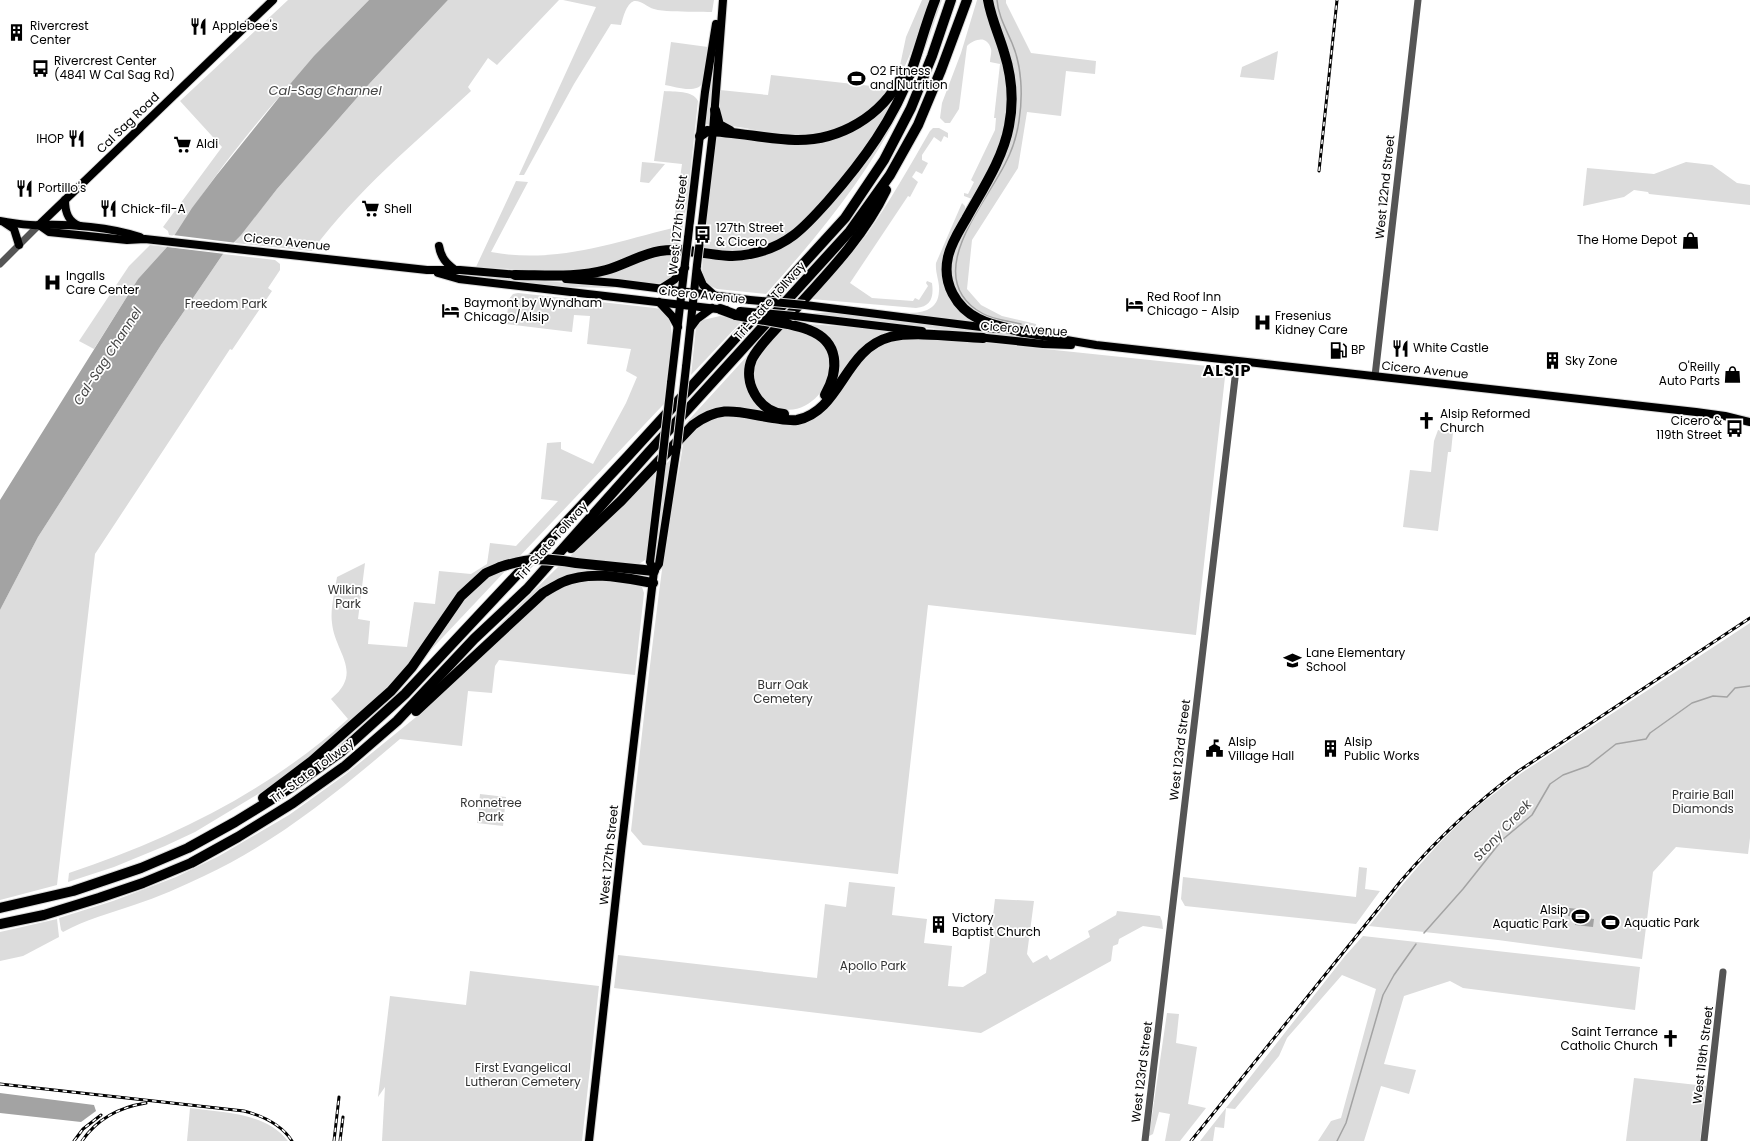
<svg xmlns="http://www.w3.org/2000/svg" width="1750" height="1141" font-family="Poppins,sans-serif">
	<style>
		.green { fill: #dcdcdc }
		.water { fill: #a3a3a3 }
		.pier { fill: #fff }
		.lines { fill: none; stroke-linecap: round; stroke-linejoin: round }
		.stream { stroke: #a3a3a3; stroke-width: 1.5 }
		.major-casing { stroke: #dbdbdb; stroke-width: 10 }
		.highway-casing { stroke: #dbdbdb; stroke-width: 12 }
		.minor { stroke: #555; stroke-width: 7 }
		.major { stroke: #000; stroke-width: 8 }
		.highway { stroke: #000; stroke-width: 10 }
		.rail-casing { stroke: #000; stroke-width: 3 }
		.rail { stroke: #fff; stroke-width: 1.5; stroke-dasharray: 4.5; stroke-linecap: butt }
		.major-bridge-casing { stroke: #dbdbdb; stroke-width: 10; stroke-linecap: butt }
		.highway-bridge-casing { stroke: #dbdbdb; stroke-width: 12; stroke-linecap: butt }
		.major-bridge { stroke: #000; stroke-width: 8 }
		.highway-bridge { stroke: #000; stroke-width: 10 }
		.labels { text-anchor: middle; stroke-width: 3.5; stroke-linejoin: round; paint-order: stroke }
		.poi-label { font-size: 12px; fill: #000; stroke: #fff; text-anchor: start }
		.street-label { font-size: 12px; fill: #000; stroke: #fff }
		.park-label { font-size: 12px; fill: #333; stroke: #fff }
		.water-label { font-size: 13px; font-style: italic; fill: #444; stroke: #fff }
		.district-label { font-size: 16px; font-weight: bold; letter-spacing: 1px; fill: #000; stroke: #fff }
	</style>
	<rect width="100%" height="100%" fill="#fff"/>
	<g class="green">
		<path d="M288,0H369C298,73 229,149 175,236L169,235L168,231L163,227L222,147L180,101Z"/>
		<path d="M448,0H559L497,65L488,58L468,87L471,91C416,142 357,190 312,251L234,243L277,189L370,83Z"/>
		<path d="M563,0H714L712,12C696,11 668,13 654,9C647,7 641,0 634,1C626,4 623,18 621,25L611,24L574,84L524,175H519L596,7Z"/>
		<path d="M922,0H930C921,24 913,51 901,74C880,112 836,137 793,135C769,134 746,127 723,125L718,112L720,90L768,95L771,75L890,88L898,75L906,37Z"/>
		<path d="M940,0H942C929,37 917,75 900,111C865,179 817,237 766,294L717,289C699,282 702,273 703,256L776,250L876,148Z"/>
		<path d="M977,0H985C1001,54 1019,97 998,153C992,169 981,184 972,199L964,196V193L968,194L974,182L971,180L995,130L996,118H994L1000,64L990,62C990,58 992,52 991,49C987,35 975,39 967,46L959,109L950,123H945L940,118L942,103L961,53Z"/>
		<polygon points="993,0 1006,0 1006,3 1031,53 1096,61 1095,74 1066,71 1061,116 1027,112 1018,168 972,240 967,289 981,305 1002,316 1036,324 1036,329 981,317 960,299 952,279 951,257 959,236 988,188 1005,156 1013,124"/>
		<path d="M671,42L708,47L703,83C696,94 676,87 665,85Z"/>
		<polygon points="1278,51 1274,80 1240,77 1242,67"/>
		<polygon points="710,82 714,88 710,125 705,124"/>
		<path d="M664,91C674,92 693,90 698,101L687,203L679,247L592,269L561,272L476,267L516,181L528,182L491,252C556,264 611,243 673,228L682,164L654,161Z"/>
		<polygon points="895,94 897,95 874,139 805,222 780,240 743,252 703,249 715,136 824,140"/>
		<path d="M933,128H939L948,133V138L944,136L941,142L934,137L922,155V160L928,163L922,174L916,171L912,177L918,182L910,197L908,196L850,283L872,298L913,301L915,298L919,300L928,286L926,283L927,281L932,283C934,297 931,307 916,308L811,299C830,278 849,257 867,234C890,201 910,166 930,131Z"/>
		<polygon points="642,162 665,164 649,183 640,182"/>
		<polygon points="1686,162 1712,165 1737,183 1750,185 1750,205 1649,194 1648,192 1634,190 1624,197 1583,206 1587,168 1654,174"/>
		<path d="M962,203L965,206V211L943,273L979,323L892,312C910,313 938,317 939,291C940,282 935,273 936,263Z"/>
		<polygon points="150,245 167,247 138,279 94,349 79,341 129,266"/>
		<polygon points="678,253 674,276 665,282 653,284 582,277 653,256"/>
		<polygon points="223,254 275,260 280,264 280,270 268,288 272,291 232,350 230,349 95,554 57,885 0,900 0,610 38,537 161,345"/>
		<polygon points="463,274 614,287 614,288 564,287 463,275"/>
		<path d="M518,293L655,308C680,312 670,352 668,369C666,381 665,392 664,404L662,406L518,558L488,568L397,678L326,745L268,788L195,832L165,846L114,867L68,882L69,873C171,839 267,792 348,719L331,699C364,672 335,653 332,623C330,609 335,591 337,577L365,563L358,619L370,621L368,644L407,647L414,602L435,604L439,571L471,574L487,564L490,543L516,546L558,501L541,499L547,443L561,442V449L593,464L626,403L637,377L626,371L631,349L587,344L590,316L574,315L572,332L506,324L509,299L513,294Z"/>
		<polygon points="804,313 857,313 1045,339 1045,342"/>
		<polygon points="720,316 743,320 691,375 696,327 703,320"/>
		<polygon points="808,324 906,331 884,336 835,384 838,365"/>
		<path d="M783,327C790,329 800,329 807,332C861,357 808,440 762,398C737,374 769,346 783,327Z"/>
		<path d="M940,338L1217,367L1224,371L1228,377H1225L1196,635L928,605L898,874L643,845L631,831C642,733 653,636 666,539C671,504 680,471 684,437L703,421L731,415L774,424L789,425L800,424L828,408L853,370L870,352L883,345L899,340Z"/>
		<polygon points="749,354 750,356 746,369 771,413 735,408 685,428 685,424"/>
		<polygon points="1438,430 1453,432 1451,452 1448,452 1438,531 1403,527 1410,470 1431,472 1434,441"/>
		<polygon points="672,458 656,564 654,564 666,464"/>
		<polygon points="656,466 647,553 645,560 639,564 568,558 640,489"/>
		<polygon points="561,564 588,567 589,571 573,574 497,630 495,629"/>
		<polygon points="509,567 426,655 458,606 487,578"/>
		<path d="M586,578L641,584L644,593L635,675L499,660L495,666L492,693L468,691L462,746L400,739C339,791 277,842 204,876C181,887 158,897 134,905C110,913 85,920 63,932L61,930L59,918L113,901L176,877L219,856L289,815L346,774L421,713L517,620L557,588Z"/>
		<path d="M1750,623V838L1748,854L1676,847L1653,872L1642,959L1498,940L1369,926C1400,887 1430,850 1467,816C1483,801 1502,788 1520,774Z"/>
		<polygon points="480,794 506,797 503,826 477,823"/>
		<polygon points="1359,867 1367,868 1365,889 1380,891 1356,924 1185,906 1181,899 1183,877 1356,897"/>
		<polygon points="849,882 895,887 892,915 927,919 924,943 952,946 948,986 963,987 986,973 995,899 1034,901 1027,954 1033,963 1047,955 1050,960 1090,937 1088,931 1116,915 1117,911 1160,916 1162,921 1163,929 1143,926 1119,939 1118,944 1113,946 1111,961 981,1033 614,988 618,955 817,978 825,904 846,907"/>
		<polygon points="57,919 59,937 23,956 0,961 0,932"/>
		<polygon points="1363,936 1640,967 1635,1010 1463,988 1450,981 1404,996 1384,1064 1416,1070 1409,1094 1381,1086 1364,1141 1318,1141 1331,1121 1341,1118 1376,989 1342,975 1287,1038 1279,1056 1235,1109 1226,1108 1224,1128 1215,1127 1213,1141 1200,1141 1345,956"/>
		<polygon points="470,971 599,986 582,1141 382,1141 385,1087 378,1097 390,996 466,1005"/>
		<polygon points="1167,1013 1179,1014 1176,1043 1197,1047 1188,1104 1206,1108 1180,1141 1165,1141 1170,1114 1159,1112 1153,1134 1149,1136"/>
		<polygon points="1634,1078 1706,1086 1700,1141 1626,1141"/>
		<path d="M190,1108C224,1113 265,1112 288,1141H187Z"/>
	</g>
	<g class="water">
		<polygon points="369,0 448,0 370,83 277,189 241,235 223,254 161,345 38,537 0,610 0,500 138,279 167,247 192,208 216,176 285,90 314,56"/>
		<polygon points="1569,908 1587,910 1586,918 1594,919 1593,927 1575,925 1576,917 1568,916"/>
		<polygon points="0,1093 94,1105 96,1111 81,1122 0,1113"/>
	</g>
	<polygon class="pier" points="173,235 237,243 225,254 167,247 168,243"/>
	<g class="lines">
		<g class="stream">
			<path d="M997,0C998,15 1006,29 1012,43C1022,66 1023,96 1019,121C1017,135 1012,151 1005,164C984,206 919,278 983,314C994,320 1009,321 1021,324"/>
			<polyline points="1424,933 1463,889 1502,840 1532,815 1550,784 1563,775 1588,766 1616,744 1646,739 1650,733 1692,703 1713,696 1727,697 1735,688 1750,686"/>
			<polyline points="1337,1141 1346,1123 1383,995 1394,975 1416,944"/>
		</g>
		<defs>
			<g id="major">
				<path d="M65,200C65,212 68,222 80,226"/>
				<path d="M0,221C13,223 27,226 40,225C71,224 110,227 140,237"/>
				<polyline points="5,223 14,229 19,245"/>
				<polyline points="39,225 49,232 127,240 145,239 427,270 460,270 520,275"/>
				<polyline points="39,225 273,0"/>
				<polyline points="688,238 705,92 716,24"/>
				<polyline points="700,240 713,131 723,0"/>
				<path d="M439,246C441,258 446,263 455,270"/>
				<polyline points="697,271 703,285 715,296"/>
				<polyline points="438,273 459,279 726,310"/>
				<polyline points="566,279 617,283 750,300"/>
				<polyline points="660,289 674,280 685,268"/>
				<polyline points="659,302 672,316 678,327"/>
				<polyline points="805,305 997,329"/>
				<polyline points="795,316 922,331"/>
				<polyline points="691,327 697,319 712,308"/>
				<polyline points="1019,332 1096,345 1696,412 1725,416 1750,422"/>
				<polyline points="977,337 1043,344 1071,345"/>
				<polyline points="686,367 697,265"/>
				<polyline points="671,383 685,263"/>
				<polyline points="654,571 650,562 662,462"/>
				<polyline points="589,1141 621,851 654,571 659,564 677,446"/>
			</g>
			<g id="highway">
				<path d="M988,0C991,18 999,35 1004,52C1012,77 1014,101 1009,126C1003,159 982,190 966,219C959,231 951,243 948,257C942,283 956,308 979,319C992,326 1009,328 1023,332"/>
				<polyline points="715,110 719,125 730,131"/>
				<path d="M700,136L707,131C737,132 766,139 795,140C840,141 882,116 902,76"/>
				<path d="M515,275C545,275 577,278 606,270C624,265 641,254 660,251C690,246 720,261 750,254C787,247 804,228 828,201C863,161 894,119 912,69C920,46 926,23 935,0"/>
				<polyline points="720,309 736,315"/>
				<path d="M788,324C795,326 803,327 809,330C840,342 839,370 825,395"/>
				<path d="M784,414C759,412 742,382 752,359C760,343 785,320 798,306C831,270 865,234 886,190"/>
				<path d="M571,548L621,501L693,425C723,403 739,413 773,418C781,419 790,421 797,420C841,411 844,349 890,337C914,331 957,337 983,338"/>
				<polyline points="576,563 654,571"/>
				<path d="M416,711L543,593C550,589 556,585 563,582C591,570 624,578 653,583"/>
				<polyline points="263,798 312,761 391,691 412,667 461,596 486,573 500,567"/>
				<polyline points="0,908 73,891 141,868 188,848 235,822 290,788 341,752 405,694 628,456 845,218 884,160 911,108 932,56 951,0"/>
				<polyline points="0,924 44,915 99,898 143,883 191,863 238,837 293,803 345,766 397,721 474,639 527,589 648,453 850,231 890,175 918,125 941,70 967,0"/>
			</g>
		</defs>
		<use href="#major" class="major-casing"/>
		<use href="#highway" class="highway-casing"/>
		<g class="minor">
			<polyline points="0,264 39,225"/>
			<polyline points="1375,376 1418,0"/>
			<polyline points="1145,1141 1237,361"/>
			<polyline points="1704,1141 1723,972"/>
		</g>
		<use href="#major" class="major"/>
		<use href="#highway" class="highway"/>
		<defs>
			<g id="rail">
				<polyline points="1319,171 1337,0"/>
				<path d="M0,1084L244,1111C263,1116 281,1124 292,1141"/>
				<polyline points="74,1141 83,1129 101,1115"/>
				<path d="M82,1141C97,1119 120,1107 146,1103"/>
				<polyline points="334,1141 339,1097"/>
				<polyline points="340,1141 343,1117"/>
				<path d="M1191,1141L1400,882C1436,840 1475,803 1520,770L1750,618"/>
			</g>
		</defs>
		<use href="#rail" class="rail-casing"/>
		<use href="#rail" class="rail"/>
		<defs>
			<g id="major-bridge">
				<polyline points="685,263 688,238"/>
				<polyline points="697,265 700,240"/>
				<polyline points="750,300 805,305"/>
				<polyline points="740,311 795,316"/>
				<polyline points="677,446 686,367"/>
				<polyline points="662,462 671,383"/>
			</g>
			<g id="highway-bridge">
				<polyline points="736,315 788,324"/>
				<path d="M500,567C531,557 544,558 576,563"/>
			</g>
		</defs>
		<use href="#major-bridge" class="major-bridge-casing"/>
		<use href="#highway-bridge" class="highway-bridge-casing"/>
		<use href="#major-bridge" class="major-bridge"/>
		<use href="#highway-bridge" class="highway-bridge"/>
	</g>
	<defs>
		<symbol id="restaurant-bare" viewBox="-9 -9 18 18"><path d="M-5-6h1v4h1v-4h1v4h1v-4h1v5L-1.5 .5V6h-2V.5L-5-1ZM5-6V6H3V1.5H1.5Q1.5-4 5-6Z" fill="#000" stroke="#fff" stroke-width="2.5" paint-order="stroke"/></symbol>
		<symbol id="building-bare" viewBox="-9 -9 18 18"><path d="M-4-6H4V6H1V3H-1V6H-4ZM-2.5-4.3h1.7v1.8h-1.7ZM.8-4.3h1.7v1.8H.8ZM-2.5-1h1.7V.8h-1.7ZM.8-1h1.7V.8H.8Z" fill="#000" stroke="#fff" stroke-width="2.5" paint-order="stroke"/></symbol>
		<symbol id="bus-bare" viewBox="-9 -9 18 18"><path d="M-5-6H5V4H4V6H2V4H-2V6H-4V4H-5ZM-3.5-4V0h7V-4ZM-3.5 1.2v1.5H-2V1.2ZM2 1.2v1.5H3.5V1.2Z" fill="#000" stroke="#fff" stroke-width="2.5" paint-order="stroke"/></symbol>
		<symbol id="stadium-bare" viewBox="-9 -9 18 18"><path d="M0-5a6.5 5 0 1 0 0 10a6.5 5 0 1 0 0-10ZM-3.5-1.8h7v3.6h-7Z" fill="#000" stroke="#fff" stroke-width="2.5" paint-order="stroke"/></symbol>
		<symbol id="supermarket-bare" viewBox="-9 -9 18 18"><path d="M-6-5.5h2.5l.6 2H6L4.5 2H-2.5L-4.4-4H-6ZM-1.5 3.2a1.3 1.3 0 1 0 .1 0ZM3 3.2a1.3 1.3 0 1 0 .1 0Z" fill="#000" stroke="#fff" stroke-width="2.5" paint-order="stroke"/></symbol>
		<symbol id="shop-bare" viewBox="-9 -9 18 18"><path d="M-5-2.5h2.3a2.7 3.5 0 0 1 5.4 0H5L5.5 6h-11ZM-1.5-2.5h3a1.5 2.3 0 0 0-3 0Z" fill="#000" stroke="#fff" stroke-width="2.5" paint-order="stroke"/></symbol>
		<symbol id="hospital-bare" viewBox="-9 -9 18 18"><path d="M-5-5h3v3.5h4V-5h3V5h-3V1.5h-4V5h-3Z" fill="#000" stroke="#fff" stroke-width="2.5" paint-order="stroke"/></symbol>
		<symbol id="hotel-bare" viewBox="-9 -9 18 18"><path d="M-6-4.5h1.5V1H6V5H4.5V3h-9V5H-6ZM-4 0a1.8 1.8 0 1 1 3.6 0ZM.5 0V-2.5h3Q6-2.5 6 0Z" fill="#000" stroke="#fff" stroke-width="2.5" paint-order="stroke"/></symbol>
		<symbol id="fuel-bare" viewBox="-9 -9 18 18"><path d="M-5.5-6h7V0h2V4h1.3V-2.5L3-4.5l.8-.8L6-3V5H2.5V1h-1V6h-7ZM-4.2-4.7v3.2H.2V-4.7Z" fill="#000" stroke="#fff" stroke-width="2.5" paint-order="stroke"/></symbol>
		<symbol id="church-bare" viewBox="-9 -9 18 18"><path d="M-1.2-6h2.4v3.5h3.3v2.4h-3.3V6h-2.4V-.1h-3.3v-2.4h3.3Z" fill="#000" stroke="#fff" stroke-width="2.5" paint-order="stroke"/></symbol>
		<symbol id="school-bare" viewBox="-9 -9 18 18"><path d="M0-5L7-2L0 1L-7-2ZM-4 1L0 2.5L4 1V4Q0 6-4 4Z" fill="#000" stroke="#fff" stroke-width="2.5" paint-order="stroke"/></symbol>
		<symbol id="civic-bare" viewBox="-9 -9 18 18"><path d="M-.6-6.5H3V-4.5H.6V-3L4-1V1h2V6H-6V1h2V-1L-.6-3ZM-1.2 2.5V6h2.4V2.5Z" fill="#000" stroke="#fff" stroke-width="2.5" paint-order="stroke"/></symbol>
	</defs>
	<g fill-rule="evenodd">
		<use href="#restaurant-bare" x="186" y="14" width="25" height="25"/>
		<use href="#building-bare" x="4" y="20" width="25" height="25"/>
		<use href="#bus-bare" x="28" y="56" width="25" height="25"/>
		<use href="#stadium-bare" x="844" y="66" width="25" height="25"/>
		<use href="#restaurant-bare" x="64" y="126" width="25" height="25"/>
		<use href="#supermarket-bare" x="170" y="132" width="25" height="25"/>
		<use href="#restaurant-bare" x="12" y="176" width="25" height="25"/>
		<use href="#restaurant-bare" x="96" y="196" width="25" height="25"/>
		<use href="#supermarket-bare" x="358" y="196" width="25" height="25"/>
		<use href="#bus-bare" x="690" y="222" width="25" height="25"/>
		<use href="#shop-bare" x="1678" y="228" width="25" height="25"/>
		<use href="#hospital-bare" x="40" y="270" width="25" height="25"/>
		<use href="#hotel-bare" x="1122" y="292" width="25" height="25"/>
		<use href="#hotel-bare" x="438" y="298" width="25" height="25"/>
		<use href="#hospital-bare" x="1250" y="310" width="25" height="25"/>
		<use href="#restaurant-bare" x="1388" y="336" width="25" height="25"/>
		<use href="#fuel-bare" x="1326" y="338" width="25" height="25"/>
		<use href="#building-bare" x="1540" y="348" width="25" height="25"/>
		<use href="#shop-bare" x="1720" y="362" width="25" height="25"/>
		<use href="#church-bare" x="1414" y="408" width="25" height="25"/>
		<use href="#bus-bare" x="1722" y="416" width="25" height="25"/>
		<use href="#school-bare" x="1280" y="648" width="25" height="25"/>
		<use href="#civic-bare" x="1202" y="736" width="25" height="25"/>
		<use href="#building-bare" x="1318" y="736" width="25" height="25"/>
		<use href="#stadium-bare" x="1568" y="904" width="25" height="25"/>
		<use href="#stadium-bare" x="1598" y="910" width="25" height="25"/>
		<use href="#building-bare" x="926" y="912" width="25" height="25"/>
		<use href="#church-bare" x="1658" y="1026" width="25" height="25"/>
	</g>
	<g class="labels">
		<g class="poi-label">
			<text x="30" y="30">Rivercrest<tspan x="30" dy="14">Center</tspan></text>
			<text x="212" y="30">Applebee's</text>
			<text x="54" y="65">Rivercrest Center<tspan x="54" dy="14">(4841 W Cal Sag Rd)</tspan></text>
			<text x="870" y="75">O2 Fitness<tspan x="870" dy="14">and Nutrition</tspan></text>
			<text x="64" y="143" text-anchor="end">IHOP</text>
			<text x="196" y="148">Aldi</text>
			<text x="38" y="192">Portillo's</text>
			<text x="121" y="213">Chick-fil-A</text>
			<text x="384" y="213">Shell</text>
			<text x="716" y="232">127th Street<tspan x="716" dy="14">&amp; Cicero</tspan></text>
			<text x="1677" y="244" text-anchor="end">The Home Depot</text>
			<text x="66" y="280">Ingalls<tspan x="66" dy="14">Care Center</tspan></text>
			<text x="1147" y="301">Red Roof Inn<tspan x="1147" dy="14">Chicago - Alsip</tspan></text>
			<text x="464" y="307">Baymont by Wyndham<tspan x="464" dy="14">Chicago/Alsip</tspan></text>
			<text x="1275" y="320">Fresenius<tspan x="1275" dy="14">Kidney Care</tspan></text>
			<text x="1413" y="352">White Castle</text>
			<text x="1351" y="354">BP</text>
			<text x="1565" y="365">Sky Zone</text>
			<text x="1720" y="371" text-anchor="end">O'Reilly<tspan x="1720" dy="14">Auto Parts</tspan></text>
			<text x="1440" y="418">Alsip Reformed<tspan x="1440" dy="14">Church</tspan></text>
			<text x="1722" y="425" text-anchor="end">Cicero &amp;<tspan x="1722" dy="14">119th Street</tspan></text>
			<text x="1306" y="657">Lane Elementary<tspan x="1306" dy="14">School</tspan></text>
			<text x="1228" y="746">Alsip<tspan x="1228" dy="14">Village Hall</tspan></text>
			<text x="1344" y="746">Alsip<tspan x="1344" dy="14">Public Works</tspan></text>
			<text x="1568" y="914" text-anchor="end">Alsip<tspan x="1568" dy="14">Aquatic Park</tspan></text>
			<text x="952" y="922">Victory<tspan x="952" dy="14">Baptist Church</tspan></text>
			<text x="1624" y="927">Aquatic Park</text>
			<text x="1658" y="1036" text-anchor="end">Saint Terrance<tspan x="1658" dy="14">Catholic Church</tspan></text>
		</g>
		<g class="street-label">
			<text transform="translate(128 123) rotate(-44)" y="4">Cal Sag Road</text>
			<text transform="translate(1385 187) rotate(-84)" y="4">West 122nd Street</text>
			<text transform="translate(678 225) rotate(-84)" y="4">West 127th Street</text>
			<text transform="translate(287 242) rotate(6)" y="4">Cicero Avenue</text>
			<text transform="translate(702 295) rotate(6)" y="4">Cicero Avenue</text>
			<text transform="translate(770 301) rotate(-48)" y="4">Tri-State Tollway</text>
			<text transform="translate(1024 329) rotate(4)" y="4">Cicero Avenue</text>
			<text transform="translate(1425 370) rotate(6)" y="4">Cicero Avenue</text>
			<text transform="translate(552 541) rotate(-48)" y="4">Tri-State Tollway</text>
			<text transform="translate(1180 750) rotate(-83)" y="4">West 123rd Street</text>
			<text transform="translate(312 771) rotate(-36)" y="4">Tri-State Tollway</text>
			<text transform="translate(609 855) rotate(-84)" y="4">West 127th Street</text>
			<text transform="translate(1703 1055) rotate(-83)" y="4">West 119th Street</text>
			<text transform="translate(1142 1072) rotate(-83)" y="4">West 123rd Street</text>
		</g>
		<g class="park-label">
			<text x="226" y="308">Freedom Park</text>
			<text x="348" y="594">Wilkins<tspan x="348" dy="14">Park</tspan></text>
			<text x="783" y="689">Burr Oak<tspan x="783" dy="14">Cemetery</tspan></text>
			<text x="1703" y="799">Prairie Ball<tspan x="1703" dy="14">Diamonds</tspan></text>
			<text x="491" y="807">Ronnetree<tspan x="491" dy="14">Park</tspan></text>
			<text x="873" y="970">Apollo Park</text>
			<text x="523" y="1072">First Evangelical<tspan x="523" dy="14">Lutheran Cemetery</tspan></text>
		</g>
		<g class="water-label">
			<text x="325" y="95">Cal-Sag Channel</text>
			<text transform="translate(107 356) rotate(-57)" y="5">Cal-Sag Channel</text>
			<text transform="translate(1502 830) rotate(-47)" y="5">Stony Creek</text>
		</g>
		<g class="district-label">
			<text x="1227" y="376">ALSIP</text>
		</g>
	</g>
</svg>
